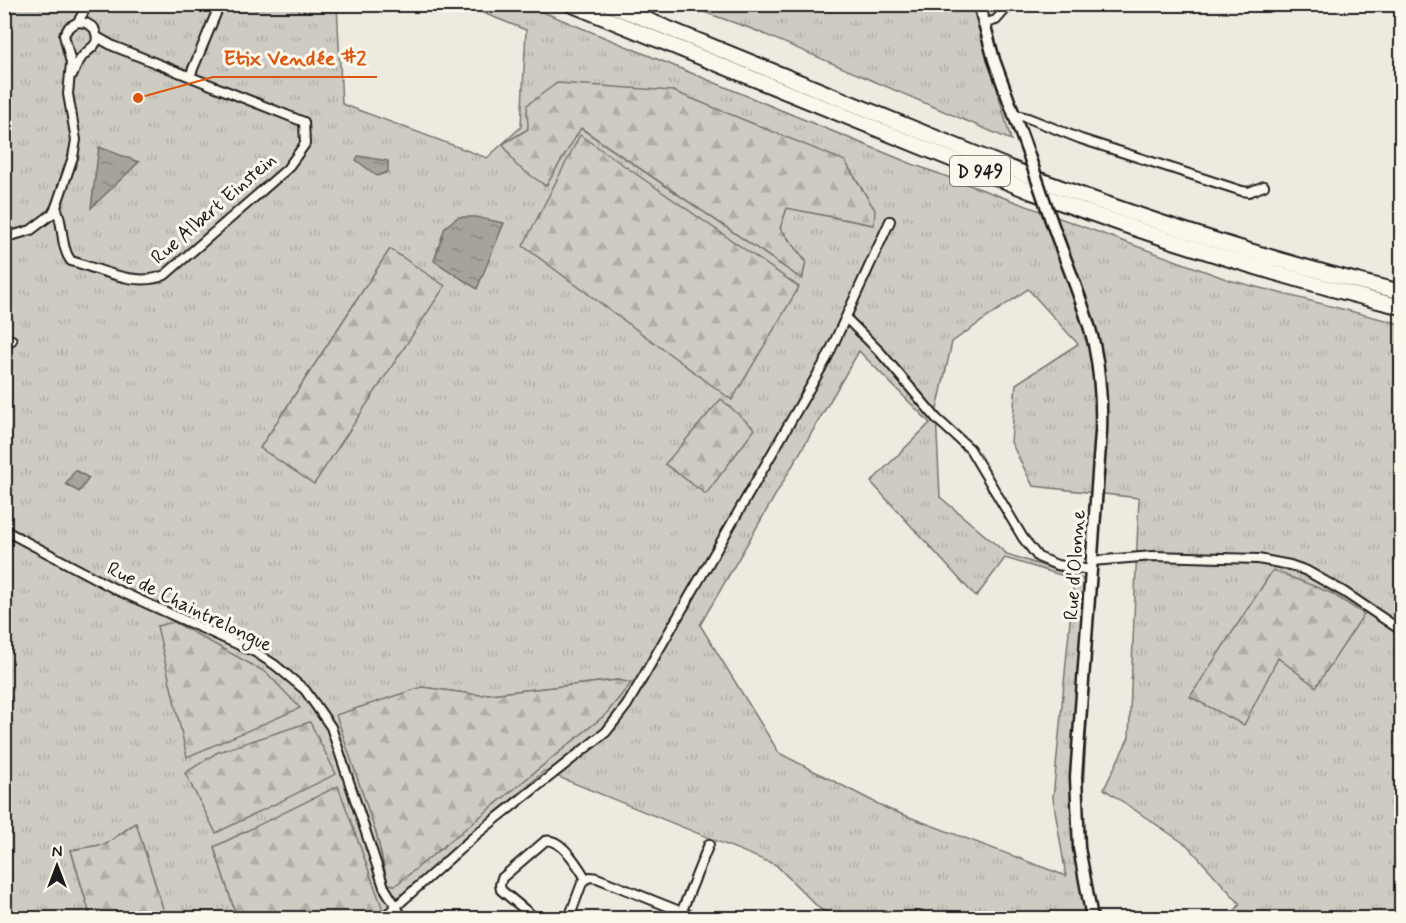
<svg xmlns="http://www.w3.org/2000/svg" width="1406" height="923" font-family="Mynerve,sans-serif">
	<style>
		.grass { fill: url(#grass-tufts); stroke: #75746f; stroke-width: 1.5; fill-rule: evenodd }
		.forest { fill: url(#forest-firs); stroke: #75746f; stroke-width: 1.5 }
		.water { fill: url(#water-ripples); stroke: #6f6d69; stroke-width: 1.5 }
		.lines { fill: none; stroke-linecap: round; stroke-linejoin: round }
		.street-casing { stroke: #1c1c1c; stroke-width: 12 }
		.secondary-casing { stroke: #1c1c1c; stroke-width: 15 }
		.highway-casing { stroke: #1c1c1c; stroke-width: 18 }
		.street { stroke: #fbf7ec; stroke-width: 8 }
		.secondary { stroke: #fbf7ec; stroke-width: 10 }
		.highway { stroke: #fbf7ec; stroke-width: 14 }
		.secondary-bridge-casing { stroke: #1c1c1c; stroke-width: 15; stroke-linecap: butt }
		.secondary-bridge { stroke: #fbf7ec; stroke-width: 10 }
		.labels { text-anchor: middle; stroke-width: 6; stroke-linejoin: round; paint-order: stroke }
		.shield { fill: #fbf7ec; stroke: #5f5e5a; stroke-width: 1.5 }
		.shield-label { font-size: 18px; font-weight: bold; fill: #1c1c1c }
		.street-label { font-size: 20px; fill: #1c1c1c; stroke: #fbf7ec }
		.leader { fill: none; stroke: #de560d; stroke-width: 2 }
		.callout-dot { fill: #de560d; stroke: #fbf7ec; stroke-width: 2 }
		.callout-label { font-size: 21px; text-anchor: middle; font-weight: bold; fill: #de560d; stroke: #fbf7ec; stroke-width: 6; stroke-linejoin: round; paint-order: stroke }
	</style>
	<defs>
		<pattern id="grass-tufts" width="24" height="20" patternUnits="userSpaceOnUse" patternTransform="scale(1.5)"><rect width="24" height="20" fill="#ceccc2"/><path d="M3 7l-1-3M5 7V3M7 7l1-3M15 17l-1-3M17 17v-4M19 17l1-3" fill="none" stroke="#b0afa6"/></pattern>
		<pattern id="forest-firs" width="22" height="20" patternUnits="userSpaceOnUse" patternTransform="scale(1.5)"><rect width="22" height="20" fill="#ceccc2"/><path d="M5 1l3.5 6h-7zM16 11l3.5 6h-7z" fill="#b0afa6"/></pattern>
		<pattern id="water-ripples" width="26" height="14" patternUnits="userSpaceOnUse" patternTransform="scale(1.5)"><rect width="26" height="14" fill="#a6a39d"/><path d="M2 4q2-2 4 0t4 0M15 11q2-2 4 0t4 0" fill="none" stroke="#86847f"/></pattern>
	</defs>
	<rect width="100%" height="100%" fill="#eeeadf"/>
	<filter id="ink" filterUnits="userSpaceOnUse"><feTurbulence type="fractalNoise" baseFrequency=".0167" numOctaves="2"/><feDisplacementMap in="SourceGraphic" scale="12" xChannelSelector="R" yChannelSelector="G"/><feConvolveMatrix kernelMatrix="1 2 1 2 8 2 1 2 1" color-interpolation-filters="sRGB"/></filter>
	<g filter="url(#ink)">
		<g class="grass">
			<path d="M5,5H337L342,104L487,158L521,127L526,30L463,5H526L912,164L1229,280L1401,324V918H1229L1240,904L1188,846L1104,789L1129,737L1139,498L1033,486L1011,442L1016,384L1078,344L1028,289L952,342L936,414L940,497L1007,554L1095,583L1078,874L1091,918H842L820,909L776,865L544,771L378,918H371L383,910L214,847L237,918H166L135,823L106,844L71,850L91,918H5ZM673,91L873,225L787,208L780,228L806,261L802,279L580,128L545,186L503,144L528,129ZM390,249L444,286L260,448ZM859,351L930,423L871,482L976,597L1005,558L1074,579L1053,798L1066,876L888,809L779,753L700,625ZM618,680L630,683L606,714L395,885L388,884L377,836L422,687L480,695Z"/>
			<polygon points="684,5 974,5 1011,140 752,29"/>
		</g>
		<g class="forest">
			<polygon points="557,83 673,91 845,161 875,210 874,225 787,208 780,228 806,262 802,279 581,128 546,186 516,165 503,144 528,129 527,105"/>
			<polygon points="580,135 799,287 732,400 523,246"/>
			<polygon points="390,249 445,286 314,484 260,448"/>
			<polygon points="721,399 755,429 706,494 665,464"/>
			<polygon points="1273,570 1331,593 1364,614 1316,687 1278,658 1244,725 1190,697"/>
			<polygon points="174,622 267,673 300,708 187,757 157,626"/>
			<polygon points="618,680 631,683 606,714 396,885 388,884 377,836 336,715 422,687 480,695"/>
			<polygon points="310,722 336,774 216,833 185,773 218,752"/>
			<polygon points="338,786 383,910 371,918 237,918 214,847"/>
			<polygon points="136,823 166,918 91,918 71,850 106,844"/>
		</g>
		<g class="water">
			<polygon points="99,147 139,162 91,208"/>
			<polygon points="358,156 388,161 388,172 377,176 356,160"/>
			<polygon points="458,217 475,217 504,223 477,289 434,261 445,227"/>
			<polygon points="75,470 89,478 79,492 66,484"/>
		</g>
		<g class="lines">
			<defs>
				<g id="street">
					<polyline points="983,24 996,20 1010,4"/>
					<path d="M73,74C75,68 78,62 82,57C91,46 102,46 94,28L86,23L78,22"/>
					<polyline points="190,76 220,4"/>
					<polyline points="1013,114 1028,118 1081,139 1242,191 1249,192 1264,186"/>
					<path d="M56,207C64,224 60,247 71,261C100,269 136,288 165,275L287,169L305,144L304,122L113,46L97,37"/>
					<polyline points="4,238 31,230 52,214 56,207 73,157 76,140 68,94 71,63 64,35 69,27 78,22 88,4"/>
					<polyline points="847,319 880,352 937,419 970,449 1023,538 1038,557 1057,565 1091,570"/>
					<polyline points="4,345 12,340"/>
					<polyline points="4,530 117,590 255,652 275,665 305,690 331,727 384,887 403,918"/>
					<polyline points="1092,561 1153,556 1258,559 1290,565 1307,571 1344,592 1402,631"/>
					<polyline points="586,879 590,877 597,878 697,918"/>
					<polyline points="383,918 478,833 606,732 627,705 827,358 890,221"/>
					<path d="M535,918L501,890L500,885L502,878L545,841C560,836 579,867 586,879"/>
					<polyline points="569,918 582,883 586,879"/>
					<polyline points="679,918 709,844"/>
				</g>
				<g id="secondary">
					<polyline points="979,4 994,60 1028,153"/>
					<path d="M1051,220C1065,261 1084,302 1094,344C1100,373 1102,403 1101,432L1076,777L1079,848L1092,918"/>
				</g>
				<g id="highway">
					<path d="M570,4L1032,192C1154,237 1276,276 1402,307"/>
					<path d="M608,4L1037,179C1156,223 1277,263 1402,292"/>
				</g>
			</defs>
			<use href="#street" class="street-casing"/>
			<use href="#secondary" class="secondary-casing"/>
			<use href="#highway" class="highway-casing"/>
			<use href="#street" class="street"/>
			<use href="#secondary" class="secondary"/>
			<use href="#highway" class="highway"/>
			<defs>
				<polyline id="secondary-bridge" points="1028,153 1051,220"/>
			</defs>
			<use href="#secondary-bridge" class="secondary-bridge-casing"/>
			<use href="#secondary-bridge" class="secondary-bridge"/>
		</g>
	</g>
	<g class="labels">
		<rect class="shield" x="950" y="156" width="60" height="30" rx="4.5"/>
		<g class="shield-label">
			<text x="980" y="177">D 949</text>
		</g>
		<g class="street-label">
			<text transform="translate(213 208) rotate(-41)" y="7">Rue Albert Einstein</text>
			<text transform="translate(1074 565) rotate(-86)" y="7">Rue d'Olonne</text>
			<text transform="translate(190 606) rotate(26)" y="7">Rue de Chaintrelongue</text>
		</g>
	</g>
	<path class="leader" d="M138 98L213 77H377"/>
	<circle class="callout-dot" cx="138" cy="98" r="6"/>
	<g class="callout-label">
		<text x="295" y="65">Etix Vendée #2</text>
	</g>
	<rect width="1406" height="923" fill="none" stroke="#fbf7ec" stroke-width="24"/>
	<rect x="12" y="12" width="1382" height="899" fill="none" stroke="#1c1c1c" stroke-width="2" filter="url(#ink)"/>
	<g transform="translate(57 866)" stroke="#fbf7ec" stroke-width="4.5" paint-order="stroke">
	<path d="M0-4.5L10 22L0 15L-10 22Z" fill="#1c1c1c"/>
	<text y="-9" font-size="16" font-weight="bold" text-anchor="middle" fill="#1c1c1c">N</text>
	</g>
</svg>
